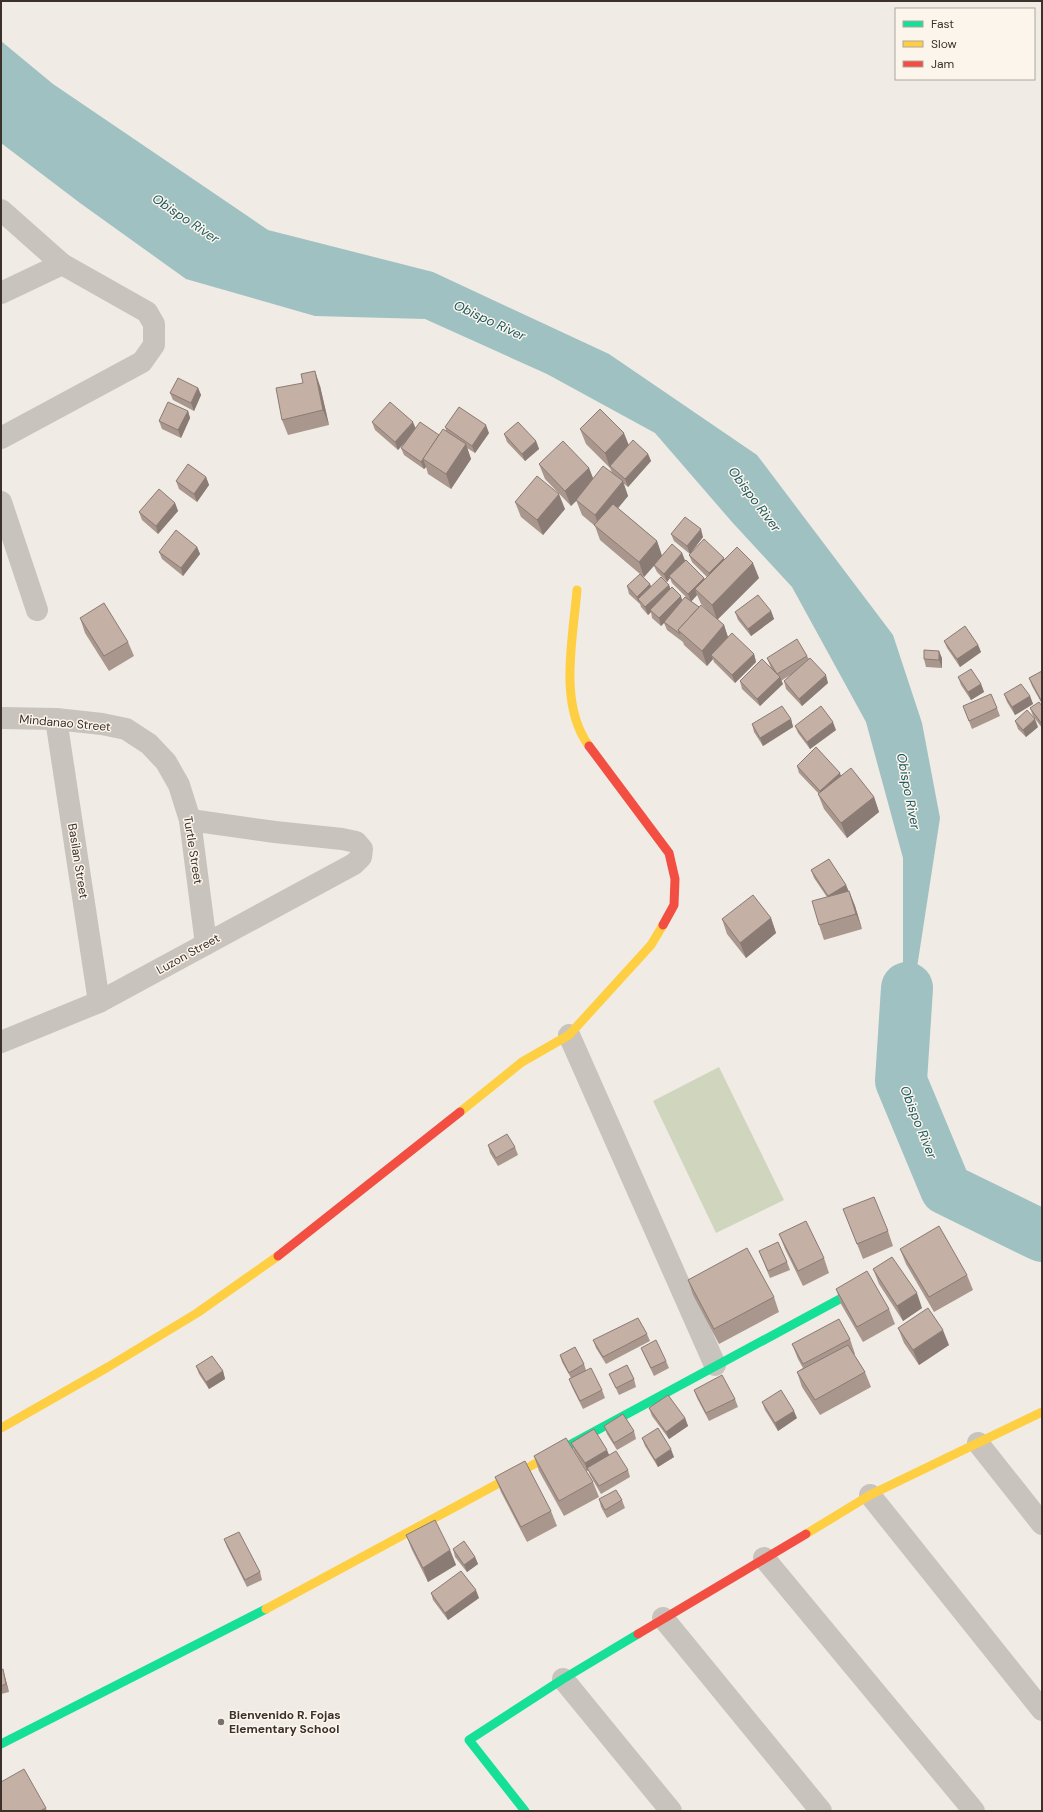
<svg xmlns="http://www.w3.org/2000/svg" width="1043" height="1812" font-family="'DM Sans',sans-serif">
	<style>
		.green { fill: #d0d6be }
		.water { fill: #9fc1c2 }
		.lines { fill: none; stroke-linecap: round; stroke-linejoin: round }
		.river { stroke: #9fc1c2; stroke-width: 52 }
		.street { stroke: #c9c3bd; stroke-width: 22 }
		.fast { stroke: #16e098; stroke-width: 9 }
		.slow { stroke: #ffcf43; stroke-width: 9 }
		.jam { stroke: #f24e42; stroke-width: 9 }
		.wall { fill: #a9978e; fill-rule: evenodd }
		.shaded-wall { fill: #8a7b74 }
		.building { fill: #c5b0a5; stroke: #8a7b74 }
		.poi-dot { fill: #7a716b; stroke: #fbf5ec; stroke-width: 1.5 }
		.labels { text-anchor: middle; stroke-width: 3; stroke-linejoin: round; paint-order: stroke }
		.street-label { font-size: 12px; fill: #3b302a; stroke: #fbf5ec }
		.poi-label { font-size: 12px; font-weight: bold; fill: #3b302a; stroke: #fbf5ec; text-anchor: start }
		.water-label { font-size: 13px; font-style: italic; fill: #1c5860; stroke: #fbf5ec }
	</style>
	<rect width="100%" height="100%" fill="#f0ebe4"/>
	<polygon class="green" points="719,1067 784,1200 716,1233 653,1101"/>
	<polygon class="water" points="1,41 53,84 268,230 433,272 609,354 757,455 893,635 922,723 940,818 903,1059 903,858 866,722 792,587 732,522 655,433 547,374 425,319 315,316 186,279 80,203 1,143"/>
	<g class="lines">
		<polyline class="river" points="907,988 901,1081 946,1189 1042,1236"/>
		<g class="street">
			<polyline points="1,210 62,264 147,312 154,324 154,345 142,362 1,438"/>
			<polyline points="1,293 62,264"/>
			<polyline points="1,502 37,610"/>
			<polyline points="1,718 56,719 102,724 126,729 149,744 166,762 179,785 190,820 206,944"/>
			<polyline points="56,719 99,1002"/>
			<polyline points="569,1035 715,1365"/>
			<polyline points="1,1042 99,1002 354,864 361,857 362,849 356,842 342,839 275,832 190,820"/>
			<polyline points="978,1443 1042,1524"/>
			<polyline points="870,1495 1042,1710"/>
			<polyline points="764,1558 974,1811"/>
			<polyline points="663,1618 821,1811"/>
			<polyline points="563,1679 671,1811"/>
		</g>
		<g class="fast">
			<polyline points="564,1448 862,1287"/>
			<polyline points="1,1744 266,1609"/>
			<polyline points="525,1811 469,1740 563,1679 638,1634"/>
		</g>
		<g class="slow">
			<path d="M577,590C573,639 558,704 589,746"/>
			<polyline points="460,1112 522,1062 569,1035 651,945 663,925"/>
			<polyline points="1,1428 108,1367 197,1313 278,1256"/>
			<polyline points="806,1534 870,1495 1042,1412"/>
			<polyline points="266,1609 564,1448"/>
		</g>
		<g class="jam">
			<polyline points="589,746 669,853 675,879 674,905 663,925"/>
			<polyline points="278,1256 460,1112"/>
			<polyline points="638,1634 806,1534"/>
		</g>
	</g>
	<g class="wall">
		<polygon points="320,386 329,425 288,435 282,420"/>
		<polygon points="198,388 201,395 194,411 173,400 170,393"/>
		<polygon points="188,411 190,418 181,438 162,429 159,421"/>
		<polygon points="372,422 415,428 439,435 446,430 445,427 489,433 475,453 467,448 471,459 451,489 428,474 426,467 424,469 404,455 401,448 405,442 398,450 375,430"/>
		<path d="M580,429L629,445L648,454L651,461L628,487L623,483L628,496L618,508L657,541L662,556L682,553L685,560L704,578L705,579L707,577L692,562L689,555L724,558V560L759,578L717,620L724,625L728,638L754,654L756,662L735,683L714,662L713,659L707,666L684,645L683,642L667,630L664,623L661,626L652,618L651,612L648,615L641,607L640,604L629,594L627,586L640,574L600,540L595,526L582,515L576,500L571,506L545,479L539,464L589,468L593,479L612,473L610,468L586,444ZM654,566L657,572L667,582L670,578L672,583L686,597L682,600L670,589L669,585L651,587L650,584L641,575L644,577ZM697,595L701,604L711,614L699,607L691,601Z"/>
		<polygon points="504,434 536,441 539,449 525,461 507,442"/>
		<polygon points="206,477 209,485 197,502 179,489 176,481"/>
		<polygon points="515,502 565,509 543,535 521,517"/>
		<polygon points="175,503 178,511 158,534 142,520 139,512"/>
		<polygon points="671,534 703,537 690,554 674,541"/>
		<polygon points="197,547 200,554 183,576 162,559 159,552"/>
		<polygon points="771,611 774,619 751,636 738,620 735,612"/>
		<polygon points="80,618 128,642 134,656 109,671 85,633"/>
		<polygon points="944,641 978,645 981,652 960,667 947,648"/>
		<polygon points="807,656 809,659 828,683 802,706 786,689 784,681 790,675 781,681 783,684 760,706 742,689 740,681 771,668 767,658"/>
		<polygon points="942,658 942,668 926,667 924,659"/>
		<polygon points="1042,671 1042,704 1032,686 1029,678"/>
		<polygon points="958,677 981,684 984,692 971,700 961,685"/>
		<polygon points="1004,694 1030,696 1033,704 1015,715 1007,702"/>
		<polygon points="963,706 997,708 1000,716 972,729"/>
		<polygon points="1042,706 1042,728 1033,716 1030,708"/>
		<polygon points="791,719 793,727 763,746 754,732 752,724"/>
		<polygon points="1015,721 1038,727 1026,737 1018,729"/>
		<polygon points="795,726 836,730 810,749 798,733"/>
		<polygon points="797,766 841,776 874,797 879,812 847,838 824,809 818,794 819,794 799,773"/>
		<polygon points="811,870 846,885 848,891 849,891 855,906 862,929 824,940 819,925 827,897 814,878"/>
		<polygon points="771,918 776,933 746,958 727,934 722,919"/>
		<polygon points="488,1145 515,1147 518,1155 498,1166 490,1153"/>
		<polygon points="843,1209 888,1231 893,1246 863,1259"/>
		<polygon points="779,1234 824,1258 829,1273 803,1286 785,1249"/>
		<polygon points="900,1249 967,1275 973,1290 934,1312 906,1264"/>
		<polygon points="759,1251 787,1262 790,1270 770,1278"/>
		<polygon points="873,1269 922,1308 903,1321 879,1284"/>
		<polygon points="688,1280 774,1297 779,1312 719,1344 693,1295"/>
		<polygon points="836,1289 889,1309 895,1324 863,1342 841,1304"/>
		<polygon points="898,1328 949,1345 919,1365 904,1343"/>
		<polygon points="647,1334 650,1341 606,1364 596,1348 593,1340"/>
		<polygon points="850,1339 855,1354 854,1355 865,1372 871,1387 820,1415 802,1387 797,1372 803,1368 798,1359 792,1344"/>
		<polygon points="641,1348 666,1361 669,1368 654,1376 644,1355"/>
		<polygon points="560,1355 584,1364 586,1370 602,1390 605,1398 583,1409 572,1387 569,1379 571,1378 562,1362"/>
		<polygon points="196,1366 223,1371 225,1379 209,1389 199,1374"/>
		<polygon points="609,1374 634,1379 636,1387 619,1395"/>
		<polygon points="694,1390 735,1399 738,1407 709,1421 697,1398"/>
		<polygon points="762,1402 797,1418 778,1431 765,1410"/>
		<polygon points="649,1408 685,1418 688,1426 669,1439 652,1416"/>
		<polygon points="604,1426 634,1431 636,1439 617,1450 607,1434"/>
		<polygon points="642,1438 674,1457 658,1467 645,1446"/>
		<polygon points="571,1443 609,1455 628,1470 630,1477 601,1494 590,1475 588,1470 587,1471 574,1450"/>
		<polygon points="534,1456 593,1482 599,1497 564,1516 539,1471"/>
		<polygon points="495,1477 551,1511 557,1526 527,1542 501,1492"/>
		<polygon points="599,1499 622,1500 625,1508 607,1518 601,1507"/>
		<polygon points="406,1535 450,1550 456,1565 428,1582 412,1550"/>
		<polygon points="224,1539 260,1572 262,1580 247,1587 227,1547"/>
		<polygon points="453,1549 475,1557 478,1564 467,1572 455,1557"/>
		<polygon points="431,1593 479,1598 448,1620 433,1600"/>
		<polygon points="1,1670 5,1677 9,1692 1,1694"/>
		<polygon points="46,1808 47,1811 1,1811"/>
	</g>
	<g class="shaded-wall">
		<polygon points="315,371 320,386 329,425 323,410"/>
		<polygon points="198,388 201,395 194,411 191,403"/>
		<polygon points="188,411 190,418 181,438 178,430"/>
		<polygon points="413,422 416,429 398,450 395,442"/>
		<polygon points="486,425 489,433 475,453 472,446"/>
		<polygon points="624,433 630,448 610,466 610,468 605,453"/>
		<polygon points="536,441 539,449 525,461 522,454"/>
		<polygon points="466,444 471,459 451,489 446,474"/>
		<polygon points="648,454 651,461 628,487 625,479"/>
		<polygon points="423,459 426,467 424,469 421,462"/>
		<polygon points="589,468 595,483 571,506 565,491"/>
		<polygon points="206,477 209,485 197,502 194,494"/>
		<polygon points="623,481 628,496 600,530 595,515"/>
		<polygon points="559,494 565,509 543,535 537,520"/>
		<polygon points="175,503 178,511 158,534 156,526"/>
		<polygon points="701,529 703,537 690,554 687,546"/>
		<polygon points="657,541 662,556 644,577 639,562"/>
		<polygon points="197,547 200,554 183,576 181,568"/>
		<polygon points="682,553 685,561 669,576 670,578 667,582 664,574"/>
		<polygon points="724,558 726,566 711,581 709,573"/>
		<polygon points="753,563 759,578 717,620 712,605"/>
		<polygon points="704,578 707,585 695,589 697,595 691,602 688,594"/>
		<polygon points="650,584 653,592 638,599 639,604 637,597"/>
		<polygon points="669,585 672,593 650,610 651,612 648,615 645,607"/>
		<polygon points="681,596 683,603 661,626 659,618"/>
		<polygon points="771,611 774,619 751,636 748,629"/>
		<polygon points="724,625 729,640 711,655 713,659 707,666 702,651"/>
		<polygon points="978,645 981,652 960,667 957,659"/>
		<polygon points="939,651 942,658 942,668 939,660"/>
		<polygon points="754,654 756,662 735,683 732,675"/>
		<polygon points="826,675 828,683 802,706 799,699"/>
		<polygon points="780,677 783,684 760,706 757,699"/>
		<polygon points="981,684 984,692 971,700 968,692"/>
		<polygon points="1030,696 1033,704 1015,715 1012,707"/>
		<polygon points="791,719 793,727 763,746 760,738"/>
		<polygon points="1035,719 1038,727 1026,737 1023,730"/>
		<polygon points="833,722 836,730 810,749 807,742"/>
		<polygon points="840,773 843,781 823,799 820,791"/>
		<polygon points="874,797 879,812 847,838 841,823"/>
		<polygon points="846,885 849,892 831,904 828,896"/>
		<polygon points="849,891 855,906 862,929 856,914"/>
		<polygon points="771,918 776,933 746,958 740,943"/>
		<polygon points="917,1293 922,1308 903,1321 897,1306"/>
		<polygon points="943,1330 949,1345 919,1365 913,1350"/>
		<polygon points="223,1371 225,1379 209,1389 206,1382"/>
		<polygon points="794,1411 797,1418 778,1431 775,1423"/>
		<polygon points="685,1418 688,1426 669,1439 666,1432"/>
		<polygon points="671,1449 674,1457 658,1467 655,1460"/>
		<polygon points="607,1450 610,1457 587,1468 588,1470 587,1471 585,1463"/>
		<polygon points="450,1550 456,1565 428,1582 423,1568"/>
		<polygon points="475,1557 478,1564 467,1572 464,1565"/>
		<polygon points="476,1590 479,1598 448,1620 445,1613"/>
		<polygon points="3,1669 5,1677 9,1692 6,1684"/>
	</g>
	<g class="building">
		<polygon points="315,371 323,410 282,420 276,388 303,383 301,374"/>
		<polygon points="178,378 198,388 191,403 170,393"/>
		<polygon points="168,402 188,411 178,430 159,421"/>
		<polygon points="390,402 413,422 395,442 372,422"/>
		<polygon points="459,407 486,425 472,446 445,427"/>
		<polygon points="600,409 624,433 605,453 580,429"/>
		<polygon points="420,422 439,435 421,462 401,448"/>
		<polygon points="518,422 536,441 522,454 504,434"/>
		<polygon points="443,429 466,444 446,474 423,459"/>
		<polygon points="633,440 648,454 625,479 610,466"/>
		<polygon points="563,441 589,468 565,491 539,464"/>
		<polygon points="188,464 206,477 194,494 176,481"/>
		<polygon points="603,466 623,481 595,515 576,500"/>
		<polygon points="537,476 559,494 537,520 515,502"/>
		<polygon points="159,489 175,503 156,526 139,512"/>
		<polygon points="613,504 657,541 639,562 594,525"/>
		<polygon points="685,517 701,529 687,546 671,534"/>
		<polygon points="176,530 197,547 181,568 159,552"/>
		<polygon points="704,539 724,558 709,573 689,555"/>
		<polygon points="672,544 682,553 664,574 654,565"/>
		<polygon points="737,547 753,563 712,605 695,589"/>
		<polygon points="686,560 704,578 688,594 669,576"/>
		<polygon points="640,574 650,584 637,597 627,586"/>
		<polygon points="661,577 669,585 645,607 638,599"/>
		<polygon points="672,587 681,596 659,618 650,610"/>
		<polygon points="758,595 771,611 748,629 735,612"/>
		<polygon points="685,597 699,607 678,630 680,634 664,622"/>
		<polygon points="104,603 128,642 104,656 80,618"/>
		<polygon points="701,605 724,625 702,651 678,630"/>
		<polygon points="965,626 978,645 957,659 944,641"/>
		<polygon points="732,633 754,654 732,675 711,655"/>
		<polygon points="797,639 807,656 777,674 767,658"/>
		<polygon points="924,650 939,651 939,660 924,659"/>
		<polygon points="810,658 826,675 799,699 784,681"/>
		<polygon points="762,659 780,677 757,699 740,681"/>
		<polygon points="971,669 981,684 968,692 958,677"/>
		<polygon points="1042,671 1042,702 1029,678"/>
		<polygon points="1021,684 1030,696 1012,707 1004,694"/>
		<polygon points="991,694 997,708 969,721 963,706"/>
		<polygon points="1039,702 1042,706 1042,724 1030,708"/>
		<polygon points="782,706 791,719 760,738 752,724"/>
		<polygon points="821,706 833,722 807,742 795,726"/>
		<polygon points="1027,710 1035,719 1023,730 1015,721"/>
		<polygon points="816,747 840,773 820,791 797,766"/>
		<polygon points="851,768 874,797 841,823 818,794"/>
		<polygon points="829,859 846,885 828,896 811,870"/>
		<polygon points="849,891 856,914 819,925 812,901"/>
		<polygon points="753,895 771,918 740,943 722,919"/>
		<polygon points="507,1134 515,1147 496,1158 488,1145"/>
		<polygon points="874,1197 888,1231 857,1244 843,1209"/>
		<polygon points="806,1221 824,1258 798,1271 779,1234"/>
		<polygon points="939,1226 967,1275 929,1297 900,1249"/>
		<polygon points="778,1242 787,1262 768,1271 759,1251"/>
		<polygon points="747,1248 774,1297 714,1329 688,1280"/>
		<polygon points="892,1257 917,1293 897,1306 873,1269"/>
		<polygon points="867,1271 889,1309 857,1327 836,1289"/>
		<polygon points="928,1308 943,1330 913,1350 898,1328"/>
		<polygon points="638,1318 647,1334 603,1357 593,1340"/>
		<polygon points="839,1319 850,1339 803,1364 792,1344"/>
		<polygon points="656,1340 666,1361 651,1368 641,1348"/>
		<polygon points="848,1345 865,1372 815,1400 797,1372"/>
		<polygon points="575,1347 584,1364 569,1373 560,1355"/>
		<polygon points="212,1356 223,1371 206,1382 196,1366"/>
		<polygon points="627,1365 634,1379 616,1388 609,1374"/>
		<polygon points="591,1368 602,1390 580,1401 569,1379"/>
		<polygon points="722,1375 735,1399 706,1413 694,1390"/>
		<polygon points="781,1390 794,1411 775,1423 762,1402"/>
		<polygon points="668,1395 685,1418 666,1432 649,1408"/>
		<polygon points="623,1414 634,1431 614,1443 604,1426"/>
		<polygon points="658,1428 671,1449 655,1460 642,1438"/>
		<polygon points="594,1429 607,1450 585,1463 571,1443"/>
		<polygon points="566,1438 593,1482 559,1501 534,1456"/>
		<polygon points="616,1451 628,1470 599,1486 587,1468"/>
		<polygon points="525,1461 551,1511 521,1527 495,1477"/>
		<polygon points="616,1490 622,1500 605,1510 599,1499"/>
		<polygon points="435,1520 450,1550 423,1568 406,1535"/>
		<polygon points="239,1532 260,1572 245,1580 224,1539"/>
		<polygon points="464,1541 475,1557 464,1565 453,1549"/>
		<polygon points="461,1571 476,1590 445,1613 431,1593"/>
		<polygon points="3,1669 6,1684 1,1686 1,1670"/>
		<polygon points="24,1769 46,1808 40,1811 1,1811 1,1782"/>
	</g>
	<circle class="poi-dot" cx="221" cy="1722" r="4"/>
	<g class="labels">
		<g class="street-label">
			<text transform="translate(65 723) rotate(5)" y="4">Mindanao Street</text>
			<text transform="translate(193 850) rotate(81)" y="4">Turtle Street</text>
			<text transform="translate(78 861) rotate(81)" y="4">Basilan Street</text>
			<text transform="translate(188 954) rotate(-29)" y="4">Luzon Street</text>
		</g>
		<g class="poi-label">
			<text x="229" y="1719">Bienvenido R. Fojas<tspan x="229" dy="14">Elementary School</tspan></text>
		</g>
		<g class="water-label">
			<text transform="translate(186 218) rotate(34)" y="5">Obispo River</text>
			<text transform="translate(490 320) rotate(25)" y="5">Obispo River</text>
			<text transform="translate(755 499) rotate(53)" y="5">Obispo River</text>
			<text transform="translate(909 791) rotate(79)" y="5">Obispo River</text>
			<text transform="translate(919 1122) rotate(68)" y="5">Obispo River</text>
		</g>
	</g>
	<rect width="1043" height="1812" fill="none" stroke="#3b302a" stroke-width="4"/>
	<rect x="895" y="8" width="140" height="72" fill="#fbf5ec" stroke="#aea69e"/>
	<rect x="903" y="21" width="20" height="6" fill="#16e098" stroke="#aea69e"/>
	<text x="931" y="28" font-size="12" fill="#3b302a">Fast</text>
	<rect x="903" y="41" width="20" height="6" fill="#ffcf43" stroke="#aea69e"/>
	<text x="931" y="48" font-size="12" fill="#3b302a">Slow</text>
	<rect x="903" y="61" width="20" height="6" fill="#f24e42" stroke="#aea69e"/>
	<text x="931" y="68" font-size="12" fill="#3b302a">Jam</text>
</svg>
